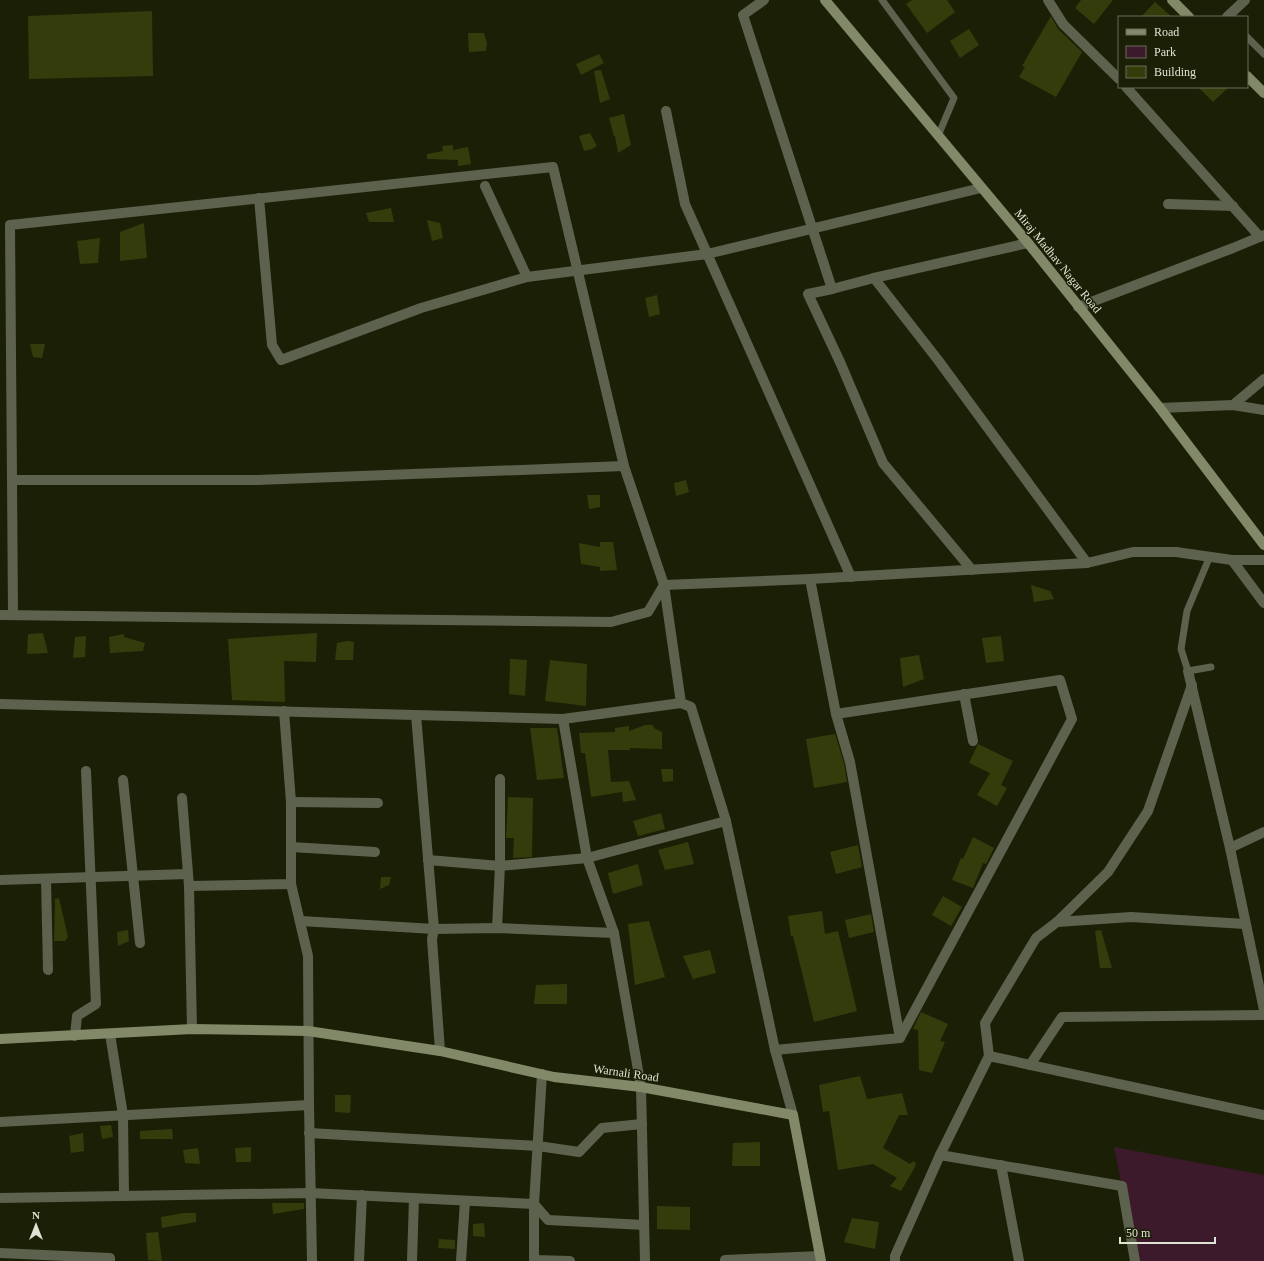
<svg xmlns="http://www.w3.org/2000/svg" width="1264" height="1261" font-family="Georgia,serif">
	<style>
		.green { fill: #3d192c }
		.building { fill: #343c0c }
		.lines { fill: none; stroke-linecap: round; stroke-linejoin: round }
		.lane { stroke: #5d624e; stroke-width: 7 }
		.street { stroke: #5d624e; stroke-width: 10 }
		.secondary { stroke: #828969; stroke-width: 10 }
		.labels { text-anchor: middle; stroke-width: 3; stroke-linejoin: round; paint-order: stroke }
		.street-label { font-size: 12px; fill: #dfe3d3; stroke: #1b1f06 }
	</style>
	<rect width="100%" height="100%" fill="#1b1f06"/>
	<polygon class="green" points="1114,1147 1264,1175 1264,1261 1137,1261"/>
	<g class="building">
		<polygon points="912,0 947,0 955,12 927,33 906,4"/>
		<polygon points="1081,0 1113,0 1094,24 1075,8"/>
		<polygon points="1155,2 1172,17 1141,17"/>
		<polygon points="152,11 153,76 29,79 28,16"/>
		<polygon points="1051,16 1058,29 1082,52 1056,97 1019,77 1025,67 1022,66"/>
		<polygon points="969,29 979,45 960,58 950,41"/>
		<polygon points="468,33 484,33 487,43 486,51 469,52"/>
		<polygon points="599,54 604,63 581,75 576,64"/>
		<polygon points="601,70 610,99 600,103 594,71"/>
		<polygon points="1198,87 1229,87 1213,102"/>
		<polygon points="624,114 631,145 618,153 615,136 614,136 609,118"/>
		<polygon points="590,133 597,146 592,149 584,151 579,136"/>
		<polygon points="453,145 453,150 468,147 471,164 458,166 458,160 427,159 427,154 443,151 442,146"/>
		<polygon points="391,208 394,222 369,222 366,213"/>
		<polygon points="427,220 440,223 443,238 432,241"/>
		<polygon points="144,223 147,258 120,261 120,232"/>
		<polygon points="100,238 98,263 80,264 77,241"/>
		<polygon points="657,295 660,314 649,317 645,298"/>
		<polygon points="30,344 45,344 42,358 33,357"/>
		<polygon points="686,480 689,492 676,496 674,483"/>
		<polygon points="587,495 600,495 600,507 589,509"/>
		<polygon points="600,542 613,542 617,570 600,571 600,567 581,564 579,543 600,547"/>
		<polygon points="1031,585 1050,591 1054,599 1034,602"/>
		<polygon points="43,633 48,653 27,654 28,634"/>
		<polygon points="317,633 316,662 284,661 285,702 232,700 228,639"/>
		<polygon points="124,634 124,637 145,643 143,651 110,653 109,637"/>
		<polygon points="86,636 85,657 73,658 75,637"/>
		<polygon points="1001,636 1004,661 986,663 982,638"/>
		<polygon points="347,641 354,642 353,660 335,660 337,643"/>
		<polygon points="919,655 924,679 903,687 900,658"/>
		<polygon points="510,659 527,660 525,696 509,694"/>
		<polygon points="550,660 587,664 586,706 545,701"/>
		<polygon points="645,725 653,725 654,728 662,732 662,749 630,748 630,750 608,750 611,782 629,781 636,800 623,802 622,792 591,797 585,753 581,753 579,733 615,732 615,728 629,726 629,731"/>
		<polygon points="530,728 557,728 564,778 537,780"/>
		<polygon points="835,734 844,763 847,782 814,788 806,739"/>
		<polygon points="978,744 1013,761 1001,785 1007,788 997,806 977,795 990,773 969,763"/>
		<polygon points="661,769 673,769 673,781 663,782"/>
		<polygon points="508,797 533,798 532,857 513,858 514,838 506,838"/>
		<polygon points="661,813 665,829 638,836 633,821"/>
		<polygon points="973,837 994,848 986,864 983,863 973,888 952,880 961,858 963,859"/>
		<polygon points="688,842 694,864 665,870 658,850"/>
		<polygon points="858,845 862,867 836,874 830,852"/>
		<polygon points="638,864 643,885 613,894 608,873"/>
		<polygon points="381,877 391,877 389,885 380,889"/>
		<polygon points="943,896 962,907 951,926 932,915"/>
		<polygon points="59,898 68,937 65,941 54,941 55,899"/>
		<polygon points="822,911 825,934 838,931 857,1011 814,1022 793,936 791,936 788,916"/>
		<polygon points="871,914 874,932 849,938 845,920"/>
		<polygon points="649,921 665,977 635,985 628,924"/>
		<polygon points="128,930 129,941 118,946 117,932"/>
		<polygon points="1101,930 1112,968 1100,968 1095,931"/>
		<polygon points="710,950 716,973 693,979 683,956"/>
		<polygon points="567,984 567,1004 534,1004 536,985"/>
		<polygon points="921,1012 948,1024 940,1041 945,1042 932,1073 919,1070 918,1030 913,1029"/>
		<polygon points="860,1076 867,1099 902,1093 908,1115 899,1115 883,1148 910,1164 913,1161 916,1163 915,1167 901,1191 890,1186 897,1178 873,1164 838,1170 829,1111 823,1112 819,1085"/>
		<polygon points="335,1095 351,1095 350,1113 335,1112"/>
		<polygon points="111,1125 113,1137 102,1139 100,1126"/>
		<polygon points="172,1129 173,1139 140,1139 140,1131"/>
		<polygon points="83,1133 84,1151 71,1153 69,1136"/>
		<polygon points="760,1142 760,1166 732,1166 733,1143"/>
		<polygon points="251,1147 251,1162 236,1162 235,1148"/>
		<polygon points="198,1148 200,1164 185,1163 183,1150"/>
		<polygon points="272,1203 304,1203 304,1209 273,1214"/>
		<polygon points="657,1206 690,1207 690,1230 657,1229"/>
		<polygon points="184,1213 196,1213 196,1222 162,1228 161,1217"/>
		<polygon points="852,1218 879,1222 875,1249 844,1242"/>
		<polygon points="484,1223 485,1237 473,1236 473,1224"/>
		<polygon points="158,1232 162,1261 148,1260 146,1233"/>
		<polygon points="439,1239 455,1240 455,1249 438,1248"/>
	</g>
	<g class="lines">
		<g class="lane">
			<polyline points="882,0 954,98 938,136"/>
			<polyline points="1247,37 1264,54"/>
			<polyline points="1210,556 1187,611 1181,649 1188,671 1211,667"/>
		</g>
		<g class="street">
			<polyline points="764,0 743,15 832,289 808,294 840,362 883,463 972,570"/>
			<polyline points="1048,0 1063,24 1119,79"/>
			<polyline points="1227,17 1245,0"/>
			<polyline points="1126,87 1260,237"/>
			<polyline points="666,111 685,204 851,577"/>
			<polyline points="485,186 527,277 707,254 981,188"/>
			<polyline points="259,198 272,345 281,360 421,308 527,277"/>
			<polyline points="1168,204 1233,206"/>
			<polyline points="1028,243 874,278 938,360 1087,563"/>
			<polyline points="832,289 874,278"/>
			<polyline points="1078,307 1233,248 1264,235"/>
			<polyline points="1233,405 1264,379"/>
			<polyline points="1160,408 1233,405 1264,410"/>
			<polyline points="12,480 10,225 553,167 624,466 664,585 681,703 691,707 726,821 775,1050 793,1115"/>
			<polyline points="1232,560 1264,603"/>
			<polyline points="0,615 611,622 648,612 664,585 810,579 1087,563 1133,552 1176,552 1232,560 1264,560"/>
			<polyline points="13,615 12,480 257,480 624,466"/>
			<polyline points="1188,671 1230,848 1264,1010"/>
			<polyline points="964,694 973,741"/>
			<polyline points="0,704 563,719 681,703"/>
			<polyline points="836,714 1060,680 1072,719 900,1038"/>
			<polyline points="563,719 587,858 614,933 641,1087 645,1261"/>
			<polyline points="123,780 140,943"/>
			<polyline points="182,798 189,886 291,884 291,802 284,711"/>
			<polyline points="291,802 378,803"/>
			<polyline points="291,847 375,852"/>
			<polyline points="1230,848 1264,832"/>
			<polyline points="428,860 500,866 500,779"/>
			<polyline points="46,879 48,970"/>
			<polyline points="0,880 188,874"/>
			<polyline points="291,884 308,956 309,1105 312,1261"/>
			<polyline points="189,886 192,1029"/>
			<polyline points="301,921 434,929 416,715"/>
			<polyline points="1057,922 1108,872 1148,811 1192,685"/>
			<polyline points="497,928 500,866 587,858 726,821"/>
			<polyline points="110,1034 123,1115 124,1196"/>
			<polyline points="75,1036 77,1016 96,1004 86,771"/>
			<polyline points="775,1050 900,1038 850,762 836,714 810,579"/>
			<polyline points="440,1051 432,939 434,929 497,928 614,933"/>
			<polyline points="989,1056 985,1023 1036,938 1057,922 1131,917 1245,924"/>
			<polyline points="1030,1065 1062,1017 1264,1015"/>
			<polyline points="0,1122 309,1105"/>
			<polyline points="309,1133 538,1146 579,1152 602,1128 642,1124"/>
			<polyline points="940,1155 989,1056 1264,1115"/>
			<polyline points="1001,1165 1019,1261"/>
			<polyline points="0,1198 310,1193 534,1204 548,1220 644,1225"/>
			<polyline points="0,1253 110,1258 110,1261"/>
			<polyline points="534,1260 570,1261"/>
			<polyline points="725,1260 820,1256"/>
			<polyline points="359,1261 362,1195"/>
			<polyline points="412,1261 414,1198"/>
			<polyline points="461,1261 465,1201"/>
			<polyline points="534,1261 534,1204 542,1074"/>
			<polyline points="895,1261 895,1256 940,1155 1122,1186 1135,1261"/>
		</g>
		<g class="secondary">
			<polyline points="825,0 1028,243 1160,408 1264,545"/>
			<polyline points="1172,0 1189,17"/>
			<polyline points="1247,76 1264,93"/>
			<polyline points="0,1039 192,1029 308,1031 440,1051 554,1077 641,1087 793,1115 821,1261"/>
		</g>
	</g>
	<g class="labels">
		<g class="street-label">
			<text transform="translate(1058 261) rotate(51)" y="4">Miraj Madhav Nagar Road</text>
			<text transform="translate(626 1073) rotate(8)" y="4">Warnali Road</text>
		</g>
	</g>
	<rect x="1118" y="16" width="130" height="72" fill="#1b1f06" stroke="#696d58"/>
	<rect x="1126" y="29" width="20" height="6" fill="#828969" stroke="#696d58"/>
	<text x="1154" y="36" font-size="12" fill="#dfe3d3">Road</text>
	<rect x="1126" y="46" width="20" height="12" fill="#3d192c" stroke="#696d58"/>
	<text x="1154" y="56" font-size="12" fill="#dfe3d3">Park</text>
	<rect x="1126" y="66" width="20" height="12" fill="#343c0c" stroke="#696d58"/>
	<text x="1154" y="76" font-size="12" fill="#dfe3d3">Building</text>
	<g transform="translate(36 1225)" stroke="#1b1f06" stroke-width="3" paint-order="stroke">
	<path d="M0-3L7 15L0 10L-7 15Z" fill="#dfe3d3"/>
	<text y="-6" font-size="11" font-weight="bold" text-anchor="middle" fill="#dfe3d3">N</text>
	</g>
	<path d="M1120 1237v6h95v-6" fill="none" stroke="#dfe3d3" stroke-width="2"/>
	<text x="1126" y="1237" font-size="12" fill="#dfe3d3" stroke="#1b1f06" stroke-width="3" paint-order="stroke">50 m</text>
</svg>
